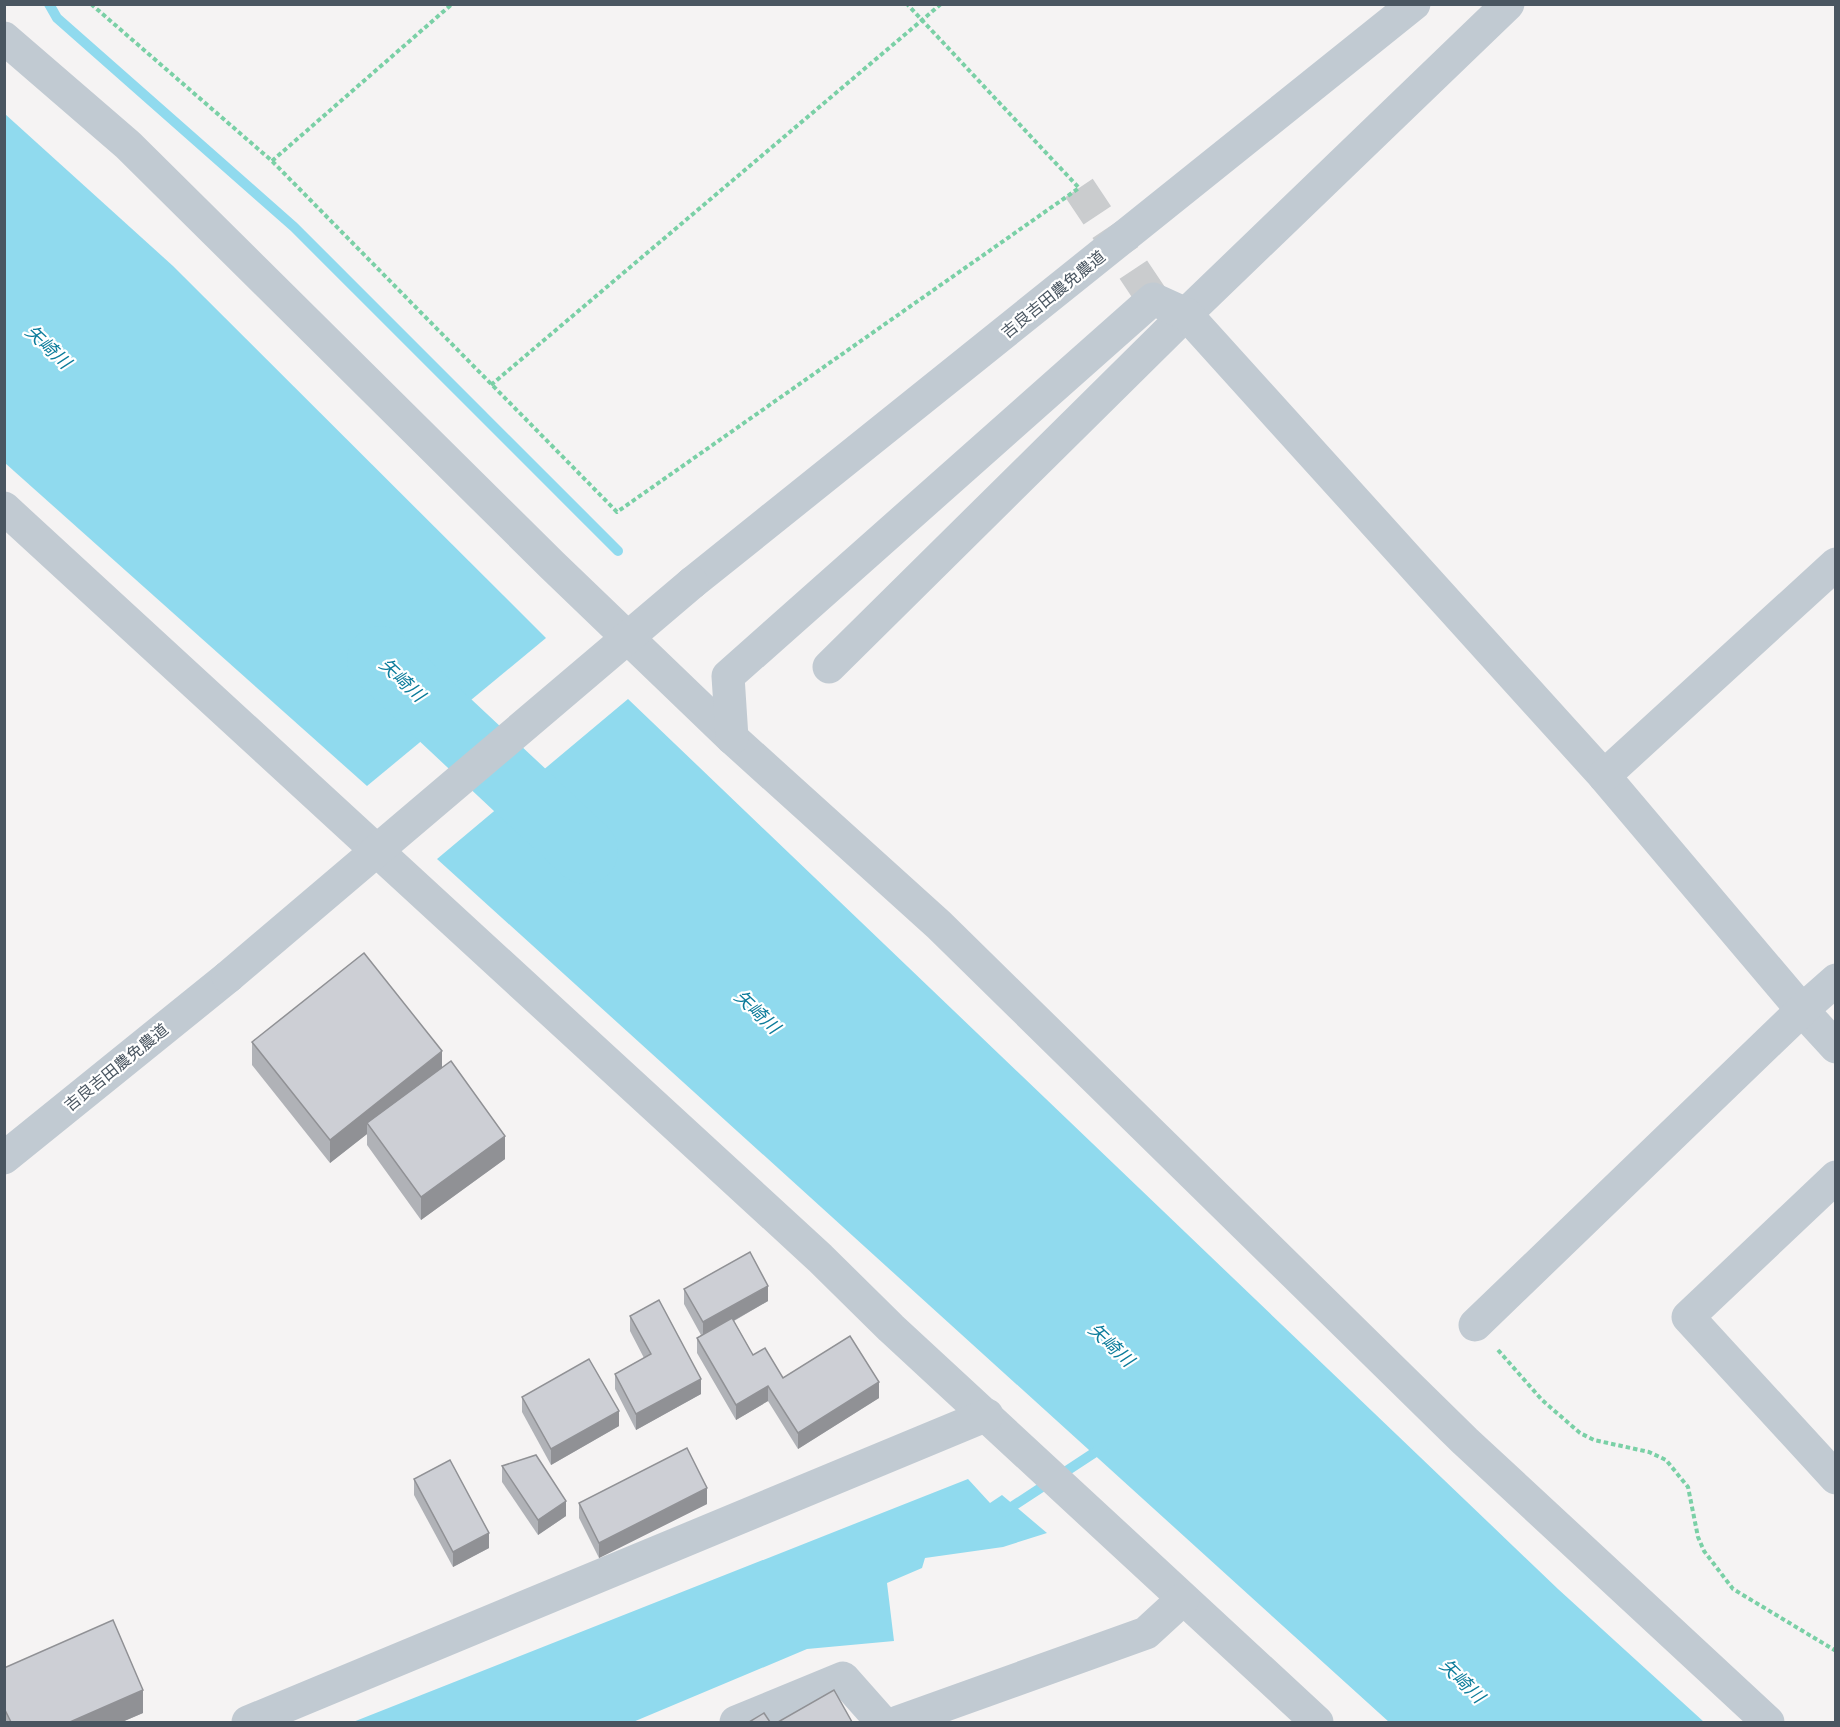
<svg xmlns="http://www.w3.org/2000/svg" width="1840" height="1727" font-family="'PT Sans','Noto Sans JP',sans-serif">
	<style>
		.water { fill: #90daee }
		.lines { fill: none; stroke-linecap: round; stroke-linejoin: round }
		.stream { stroke: #90daee; stroke-width: 10 }
		.river { stroke: #90daee; stroke-width: 66 }
		.minor-tunnel { stroke: #caccce; stroke-width: 33; stroke-dasharray: 33 16; stroke-linecap: butt }
		.path { stroke: #7ad0a6; stroke-width: 4; stroke-dasharray: 4.5 3; stroke-linecap: butt }
		.minor { stroke: #c1cad2; stroke-width: 33 }
		.minor-bridge { stroke: #c1cad2; stroke-width: 33 }
		.wall { fill: #b0b2b7 }
		.shaded-wall { fill: #909195 }
		.building { fill: #cdcfd5; stroke: #909195; stroke-width: 1.5 }
		.labels { text-anchor: middle; stroke-width: 4.5; stroke-linejoin: round; paint-order: stroke }
		.street-label { font-size: 16px; fill: #4a5661; stroke: #fff }
		.water-label { font-size: 18px; font-style: italic; fill: #0c7c9b; stroke: #fff }
	</style>
	<rect width="100%" height="100%" fill="#f5f3f3"/>
	<g class="water">
		<polygon points="5,114 173,266 546,638 367,786 5,463"/>
		<polygon points="628,699 1558,1589 1704,1722 1389,1722 437,859"/>
		<polygon points="968,1479 990,1503 1002,1495 1047,1533 1003,1547 925,1558 922,1568 887,1583 894,1641 807,1649 633,1722 353,1722"/>
	</g>
	<g class="lines">
		<g class="stream">
			<polyline points="49,4 57,18 294,227 618,551"/>
			<polyline points="1004,1512 1103,1447"/>
		</g>
		<polyline class="river" points="380,659 585,851"/>
		<polyline class="minor-tunnel" points="1079,188 1153,299"/>
		<g class="path">
			<polyline points="91,4 272,161 617,512 1079,188 907,4"/>
			<polyline points="272,161 452,4"/>
			<polyline points="491,385 941,4"/>
			<polyline points="1498,1350 1542,1400 1580,1433 1594,1440 1649,1452 1666,1460 1688,1487 1698,1537 1704,1551 1733,1589 1836,1651"/>
		</g>
		<g class="minor">
			<polyline points="4,38 128,145 552,565 732,738 939,925 1465,1441 1768,1722"/>
			<polyline points="4,508 820,1258 891,1328 1317,1722"/>
			<polyline points="692,583 1414,4"/>
			<polyline points="829,667 1186,314 1508,4"/>
			<polyline points="732,738 728,676 1153,299 1186,314 1604,776 1802,1010 1836,1047"/>
			<polyline points="1604,776 1836,564"/>
			<polyline points="4,1158 228,977"/>
			<polyline points="1836,1177 1688,1317 1836,1478"/>
			<polyline points="1475,1325 1802,1010 1836,980"/>
			<polyline points="248,1722 987,1415"/>
			<polyline points="736,1722 843,1678 882,1722"/>
			<polyline points="898,1722 1146,1633 1183,1599"/>
		</g>
		<polyline class="minor-bridge" points="228,977 692,583"/>
	</g>
	<g class="wall">
		<polygon points="252,1042 442,1068 505,1159 421,1220 367,1145 367,1134 330,1163 252,1065"/>
		<polygon points="684,1289 768,1301 734,1321 753,1355 783,1378 879,1398 798,1449 768,1401 736,1420 697,1353 697,1338 701,1335 684,1304"/>
		<polygon points="630,1316 701,1394 636,1430 615,1389 615,1374 644,1358 630,1331"/>
		<polygon points="522,1397 619,1426 551,1465 522,1412"/>
		<polygon points="502,1466 566,1516 538,1535 502,1482"/>
		<polygon points="414,1479 489,1548 453,1567 414,1495"/>
		<polygon points="579,1503 707,1504 599,1558 579,1518"/>
		<polygon points="4,1668 143,1713 122,1722 4,1722"/>
	</g>
	<g class="shaded-wall">
		<polygon points="442,1051 442,1074 367,1123 367,1134 330,1163 330,1140"/>
		<polygon points="505,1136 505,1159 421,1220 421,1197"/>
		<polygon points="768,1286 768,1301 703,1338 703,1322"/>
		<polygon points="701,1379 701,1394 636,1430 636,1414"/>
		<polygon points="879,1382 879,1398 798,1449 798,1433"/>
		<polygon points="768,1386 768,1401 736,1420 736,1405"/>
		<polygon points="619,1411 619,1426 551,1465 551,1449"/>
		<polygon points="707,1488 707,1504 599,1558 599,1543"/>
		<polygon points="566,1501 566,1516 538,1535 538,1520"/>
		<polygon points="489,1533 489,1548 453,1567 453,1552"/>
		<polygon points="143,1690 143,1713 122,1722 70,1722"/>
	</g>
	<g class="building">
		<polygon points="364,953 442,1051 330,1140 252,1042"/>
		<polygon points="451,1061 505,1136 421,1197 367,1123"/>
		<polygon points="750,1252 768,1286 703,1322 684,1289"/>
		<polygon points="659,1300 701,1379 636,1414 615,1374 651,1354 630,1316"/>
		<polygon points="732,1318 753,1355 765,1348 783,1378 850,1336 879,1382 798,1433 768,1386 736,1405 697,1338"/>
		<polygon points="589,1359 619,1411 551,1449 522,1397"/>
		<polygon points="687,1448 707,1488 599,1543 579,1503"/>
		<polygon points="536,1455 566,1501 538,1520 502,1466"/>
		<polygon points="450,1460 489,1533 453,1552 414,1479"/>
		<polygon points="113,1620 143,1690 70,1722 11,1722 4,1708 4,1668"/>
		<polygon points="834,1690 852,1722 778,1722"/>
		<polygon points="764,1713 770,1722 749,1722"/>
	</g>
	<g class="labels">
		<g class="street-label">
			<text transform="translate(1053 294) rotate(-39)" y="6">吉良吉田農免農道</text>
			<text transform="translate(116 1067) rotate(-39)" y="6">吉良吉田農免農道</text>
		</g>
		<g class="water-label">
			<text transform="translate(48 347) rotate(43)" y="6">矢崎川</text>
			<text transform="translate(402 680) rotate(43)" y="6">矢崎川</text>
			<text transform="translate(757 1012) rotate(43)" y="6">矢崎川</text>
			<text transform="translate(1111 1345) rotate(43)" y="6">矢崎川</text>
			<text transform="translate(1462 1681) rotate(44)" y="6">矢崎川</text>
		</g>
	</g>
	<rect width="1840" height="1727" fill="none" stroke="#4a5661" stroke-width="12"/>
</svg>
